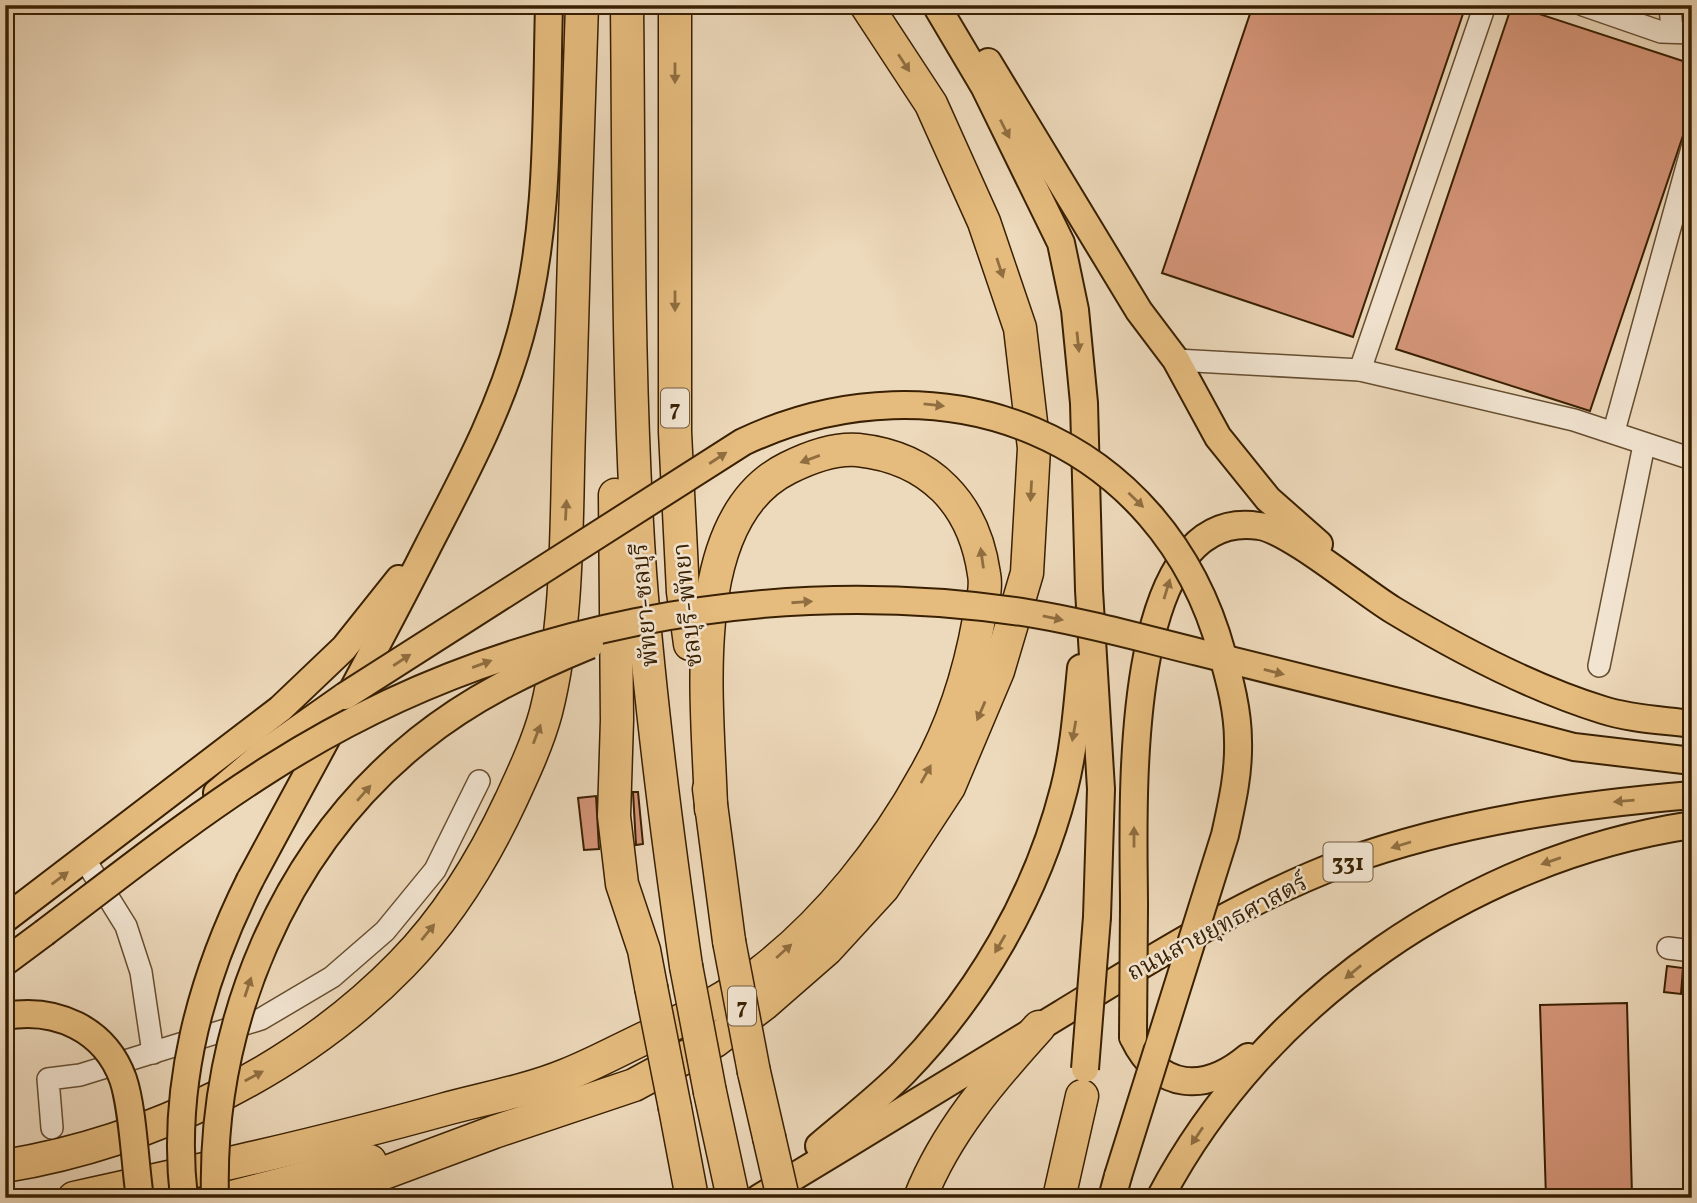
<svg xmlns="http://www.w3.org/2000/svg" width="1697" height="1203" font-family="Vollkorn,'Noto Serif Thai',serif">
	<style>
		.building { fill: #d59579; stroke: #392002; stroke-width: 2 }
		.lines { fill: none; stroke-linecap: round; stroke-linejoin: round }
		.minor-casing { stroke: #664e30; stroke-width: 24 }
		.major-casing { stroke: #392002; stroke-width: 30 }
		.highway-casing { stroke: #392002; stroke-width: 35 }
		.minor { stroke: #f3e6d3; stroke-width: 21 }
		.major { stroke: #e6bc7e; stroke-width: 26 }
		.highway { stroke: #e6bc7e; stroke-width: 32 }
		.major-bridge-casing { stroke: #392002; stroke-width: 30; stroke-linecap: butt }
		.highway-bridge-casing { stroke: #392002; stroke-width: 35; stroke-linecap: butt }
		.major-bridge { stroke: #e6bc7e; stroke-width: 26 }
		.highway-bridge { stroke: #e6bc7e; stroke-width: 32 }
		.oneway { fill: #906e40 }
		.labels { text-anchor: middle; stroke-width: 5; stroke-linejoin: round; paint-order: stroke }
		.shield { fill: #f3e6d3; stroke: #715b41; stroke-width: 2 }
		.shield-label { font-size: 23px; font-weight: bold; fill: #392002 }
		.street-label { font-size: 24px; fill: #392002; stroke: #f3e6d3 }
	</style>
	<rect width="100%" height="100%" fill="#edd9bb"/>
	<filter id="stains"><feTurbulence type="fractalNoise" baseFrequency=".00286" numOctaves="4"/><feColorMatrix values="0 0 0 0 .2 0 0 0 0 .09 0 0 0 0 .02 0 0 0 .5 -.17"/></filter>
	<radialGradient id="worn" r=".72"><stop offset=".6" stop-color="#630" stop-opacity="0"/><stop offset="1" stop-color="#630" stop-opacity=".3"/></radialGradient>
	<g class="building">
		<polygon points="1253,5 1466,5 1353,337 1162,273"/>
		<polygon points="1512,5 1692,64 1692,109 1590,411 1396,349"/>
		<polygon points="633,792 638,792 643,844 636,845"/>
		<polygon points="596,796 599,849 584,850 578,798"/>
		<polygon points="1667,966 1683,968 1681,994 1664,992"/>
		<polygon points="1627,1003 1632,1196 1546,1198 1540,1005"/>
	</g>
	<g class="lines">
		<defs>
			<g id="minor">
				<polyline points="1583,5 1661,32 1692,33"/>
				<polyline points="1670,5 1672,32"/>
				<polyline points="1176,360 1360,370 1574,420 1692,459"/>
				<polyline points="1360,370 1485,5"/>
				<polyline points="1614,431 1692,148"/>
				<polyline points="1599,666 1644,445"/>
				<polyline points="85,860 126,926 141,972 153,1053"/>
				<polyline points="1668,948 1692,951"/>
				<polyline points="52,1128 48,1079 80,1075 261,1019 332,977 385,931 435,870 479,781"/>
			</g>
			<g id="major">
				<polyline points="936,5 984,86 1061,243 1075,310 1084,403 1089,590 1101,789 1097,917"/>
				<polyline points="988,62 1139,311 1176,360 1218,437 1268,499 1319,544"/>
				<polyline points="1455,716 1574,747 1692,761"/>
				<polyline points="217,793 264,753 345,696"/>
				<path d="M250,880C310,768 372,657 429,544C464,476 500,410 520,336C550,229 546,115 549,5"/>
				<path d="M1134,906C1134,820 1118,504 1259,526C1289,530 1363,592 1393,610C1456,648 1532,688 1603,710C1631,719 1663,720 1692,724"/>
				<polyline points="5,919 280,709 344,648 399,579"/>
				<polyline points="5,962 44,933"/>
				<path d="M1133,1037C1159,1091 1205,1093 1248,1057"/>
				<path d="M819,1146C847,1122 877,1099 903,1073C979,995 1037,895 1064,789C1074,750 1077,709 1081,668"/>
				<path d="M759,1198C860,1137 961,1075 1061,1014C1153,958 1244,900 1345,862C1456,822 1574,805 1692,795"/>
				<polyline points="1112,1198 1118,1176"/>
				<path d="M1160,1198C1264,1000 1472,858 1692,825"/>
			</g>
			<g id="highway">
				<path d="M627,5C629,194 627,384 640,572C650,704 667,835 686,966"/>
				<polyline points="675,5 675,432 683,592 690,644"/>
				<polyline points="615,495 617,720 614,816 622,884 644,950 651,987"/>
				<polyline points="709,789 729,941"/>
				<polyline points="754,1072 769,1137"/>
				<polyline points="710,1092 733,1198"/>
				<polyline points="675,1108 692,1198"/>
				<path d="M5,1166C151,1142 299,1070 402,964C448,917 483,860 511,800C524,772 538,742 546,712C569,621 566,522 569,429C573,288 577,146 582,5"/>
				<path d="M74,1198C197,1171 320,1144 442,1110C482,1099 527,1091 566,1075C594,1064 621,1049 649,1036C688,1017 727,999 761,972C827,921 885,848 925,775C953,726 969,675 979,619C982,604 987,589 984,574C974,504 931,458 858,450C834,448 810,457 788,468C682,520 709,711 711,809"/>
				<polyline points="228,1198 370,1161"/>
				<polyline points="317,1198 494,1132 634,1085 715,1041 764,1004 827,949 883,888 949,787 998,671 1027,573 1034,448 1020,328 984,222 931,104 866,5"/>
				<path d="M920,1198C946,1132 992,1079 1039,1027"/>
				<polyline points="1059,1198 1082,1096"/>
			</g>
		</defs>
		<use href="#minor" class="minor-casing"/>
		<use href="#major" class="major-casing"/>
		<use href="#highway" class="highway-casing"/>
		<use href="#minor" class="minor"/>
		<use href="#major" class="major"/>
		<use href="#highway" class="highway"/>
		<defs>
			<g id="major-bridge">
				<path d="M345,696L743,442C940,349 1163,436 1222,653C1230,681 1238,711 1238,741C1239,773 1232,803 1225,835L1118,1176"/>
				<path d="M44,933C118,877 192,818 271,768C493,626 768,573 1028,613C1085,622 1141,638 1198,652C1284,674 1370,695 1455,716"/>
				<path d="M5,1016C56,1007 105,1029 123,1079C133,1108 135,1166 140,1198"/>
				<polyline points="1133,1037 1134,906"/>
				<polyline points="1085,1069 1097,917"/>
				<path d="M184,1198C171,1088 201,978 250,880"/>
				<path d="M215,1198C210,1025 283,849 419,740C471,698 529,670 590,645"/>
			</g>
			<g id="highway-bridge">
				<polyline points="729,941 754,1072"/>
				<polyline points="686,966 710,1092"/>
				<polyline points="651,987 675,1108"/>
				<polyline points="769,1137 783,1198"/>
			</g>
		</defs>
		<use href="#major-bridge" class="major-bridge-casing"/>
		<use href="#highway-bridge" class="highway-bridge-casing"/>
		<use href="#major-bridge" class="major-bridge"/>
		<use href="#highway-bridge" class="highway-bridge"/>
	</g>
	<defs><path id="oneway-solid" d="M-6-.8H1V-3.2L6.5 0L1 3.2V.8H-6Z" transform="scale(1.75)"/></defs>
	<g class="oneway">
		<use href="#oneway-solid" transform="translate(904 63) rotate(57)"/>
		<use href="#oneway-solid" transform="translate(675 73) rotate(90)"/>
		<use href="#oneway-solid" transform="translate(1005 129) rotate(63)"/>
		<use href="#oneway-solid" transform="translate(1000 268) rotate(72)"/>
		<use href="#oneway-solid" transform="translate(675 301) rotate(90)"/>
		<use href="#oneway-solid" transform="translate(1078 342) rotate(84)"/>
		<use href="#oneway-solid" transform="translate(934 405) rotate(6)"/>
		<use href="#oneway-solid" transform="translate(718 458) rotate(-33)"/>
		<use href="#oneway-solid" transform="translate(810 459) rotate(160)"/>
		<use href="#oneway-solid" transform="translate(1031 491) rotate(93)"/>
		<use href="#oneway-solid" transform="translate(1136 500) rotate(44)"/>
		<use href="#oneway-solid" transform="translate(566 510) rotate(-87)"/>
		<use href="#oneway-solid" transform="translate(982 558) rotate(-98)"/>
		<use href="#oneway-solid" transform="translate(1167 589) rotate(-73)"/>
		<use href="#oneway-solid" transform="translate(802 602) rotate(-4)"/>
		<use href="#oneway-solid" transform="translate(1053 618) rotate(12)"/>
		<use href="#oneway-solid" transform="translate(402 660) rotate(-33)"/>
		<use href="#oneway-solid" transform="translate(482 664) rotate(-20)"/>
		<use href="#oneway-solid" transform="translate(1274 672) rotate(14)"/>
		<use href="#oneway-solid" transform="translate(981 711) rotate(113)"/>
		<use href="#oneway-solid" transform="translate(1074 731) rotate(100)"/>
		<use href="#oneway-solid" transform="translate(537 734) rotate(-69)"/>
		<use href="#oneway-solid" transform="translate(926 774) rotate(-61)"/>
		<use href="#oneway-solid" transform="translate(364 793) rotate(-49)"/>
		<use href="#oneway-solid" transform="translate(1624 801) rotate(175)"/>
		<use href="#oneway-solid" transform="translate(1134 837) rotate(-90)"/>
		<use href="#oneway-solid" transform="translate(1401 845) rotate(163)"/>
		<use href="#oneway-solid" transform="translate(1551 861) rotate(161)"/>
		<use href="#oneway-solid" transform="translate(60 878) rotate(-37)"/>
		<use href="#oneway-solid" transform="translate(428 932) rotate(-51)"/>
		<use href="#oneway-solid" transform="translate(1000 944) rotate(120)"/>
		<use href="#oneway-solid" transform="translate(784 951) rotate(-42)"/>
		<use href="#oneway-solid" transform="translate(1353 972) rotate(141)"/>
		<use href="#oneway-solid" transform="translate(248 987) rotate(-72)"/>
		<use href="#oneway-solid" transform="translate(254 1076) rotate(-28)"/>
		<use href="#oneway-solid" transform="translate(1197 1136) rotate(124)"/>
	</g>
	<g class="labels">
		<g class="shield">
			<rect x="661" y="388.5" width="28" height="39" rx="5"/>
			<rect x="1323.5" y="842.5" width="49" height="39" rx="5"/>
			<rect x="728" y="986.5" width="28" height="39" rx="5"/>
		</g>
		<g class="shield-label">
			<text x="675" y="416">7</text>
			<text x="1348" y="870">331</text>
			<text x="742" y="1014">7</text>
		</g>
		<g class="street-label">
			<text transform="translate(644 605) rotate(-95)" y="8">พัทยา-ชลบุรี</text>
			<text transform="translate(687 605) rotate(-96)" y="8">ชลบุรี-พัทยา</text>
			<text transform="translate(1217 927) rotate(-28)" y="8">ถนนสายยุทธศาสตร์</text>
		</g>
	</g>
	<rect width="1697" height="1203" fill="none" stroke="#edd9bb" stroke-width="28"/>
	<rect x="7" y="7" width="1683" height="1189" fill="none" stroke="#392002" stroke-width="3.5"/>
	<rect x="14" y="14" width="1669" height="1175" fill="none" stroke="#392002" stroke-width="2"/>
	<rect width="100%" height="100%" filter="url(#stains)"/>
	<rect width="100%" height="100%" fill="url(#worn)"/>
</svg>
